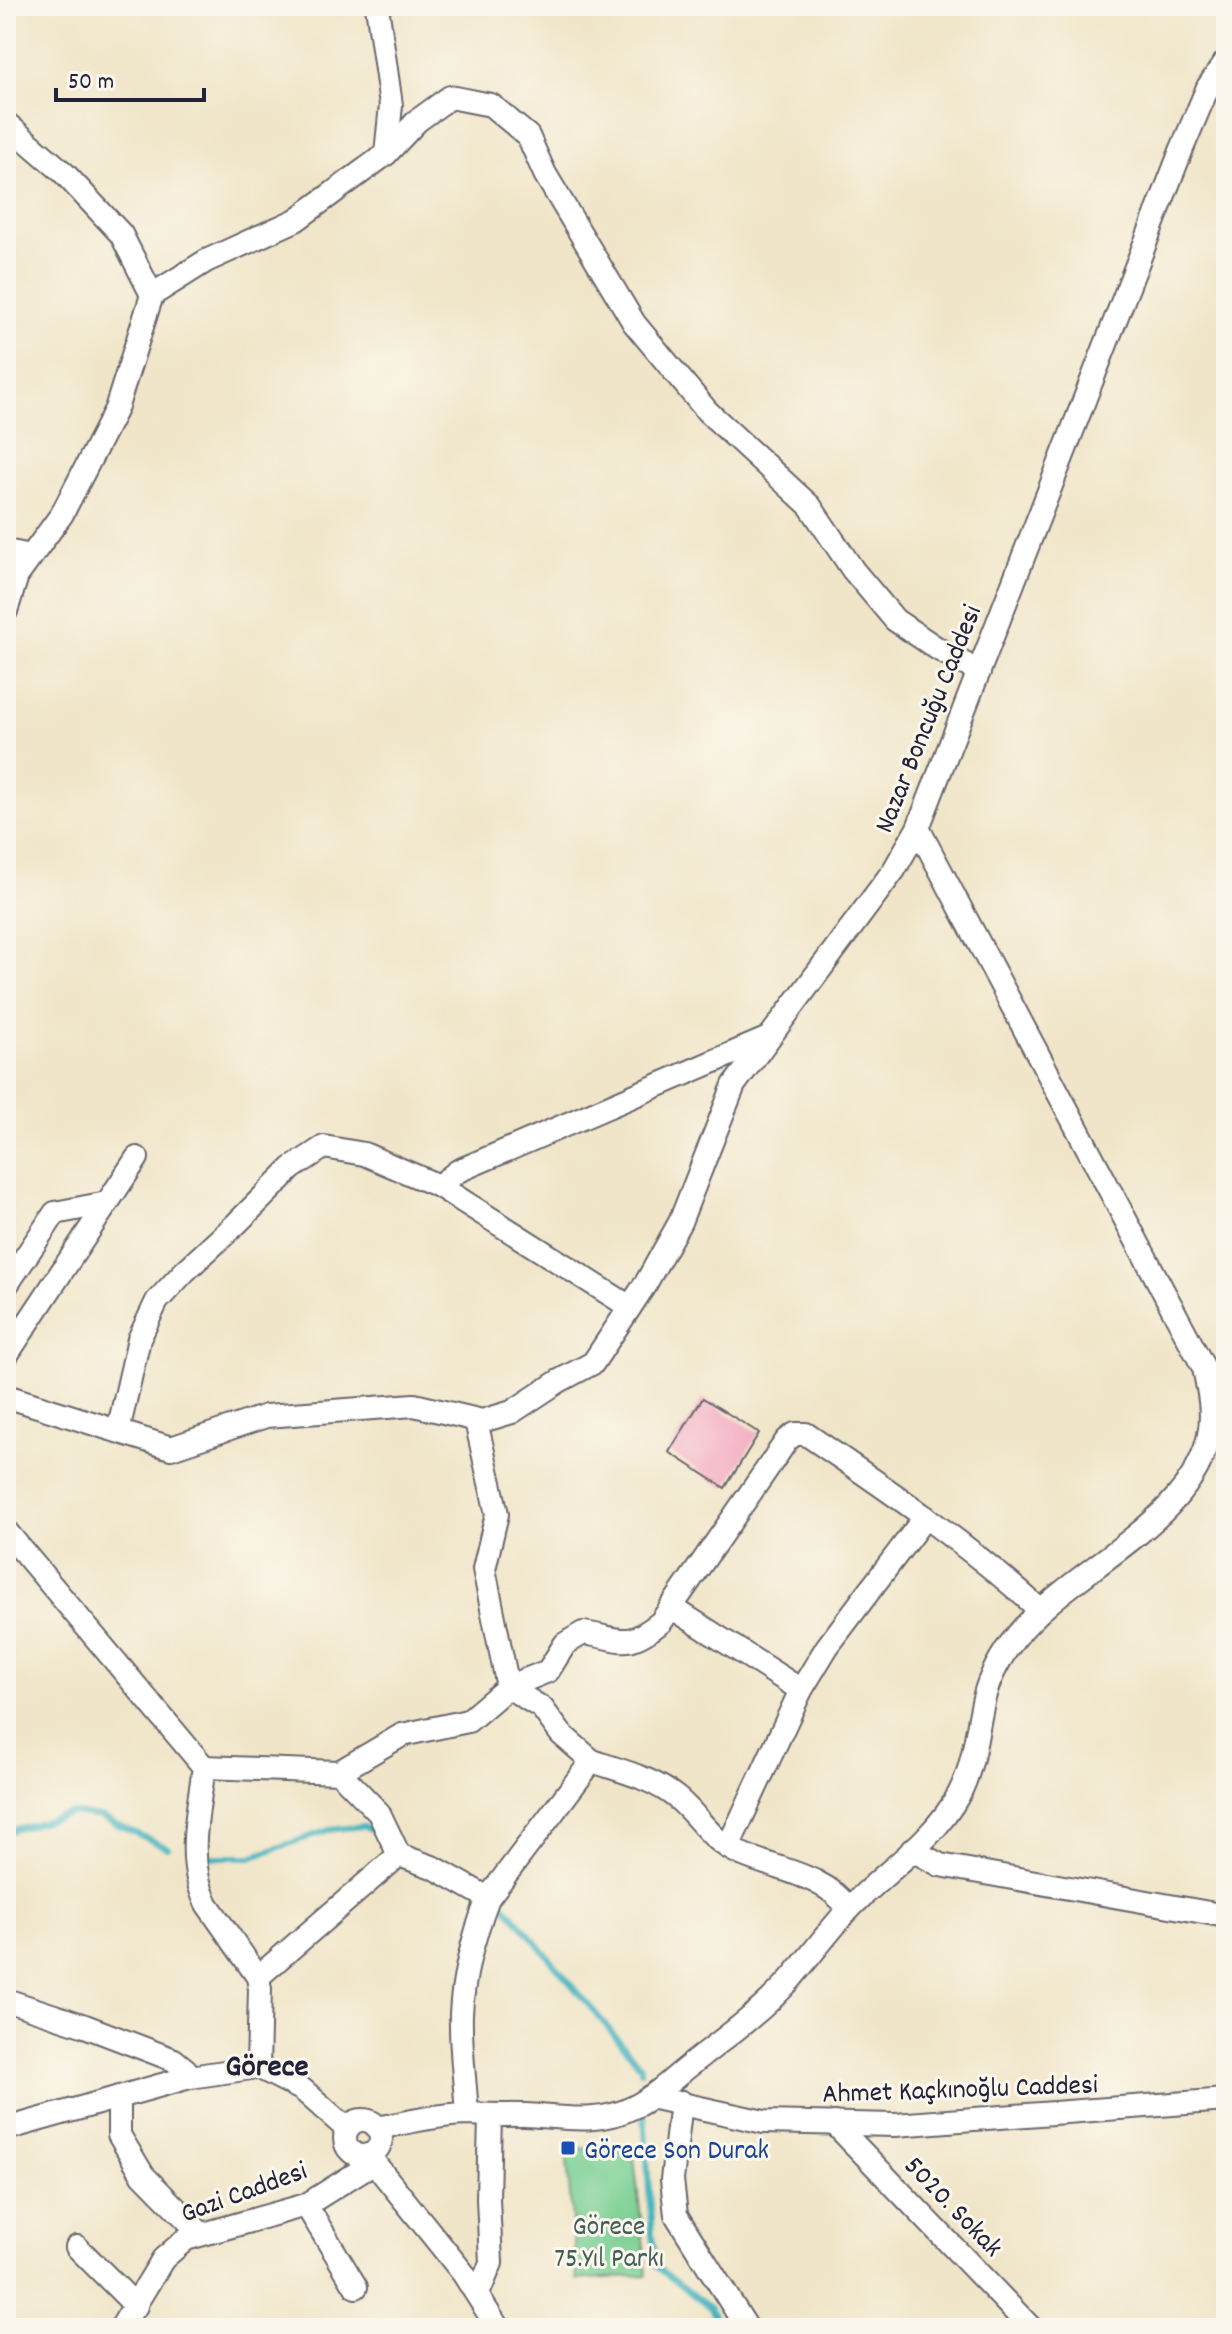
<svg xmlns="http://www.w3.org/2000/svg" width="1232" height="2334" font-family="Dekko,sans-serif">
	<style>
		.green { fill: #79cf93; stroke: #4e7867; stroke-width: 2 }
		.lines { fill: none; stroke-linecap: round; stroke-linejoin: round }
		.stream { stroke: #45b4be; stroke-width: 6 }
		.building { fill: #f3a7c0 }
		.minor-casing { stroke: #6a666c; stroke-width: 26 }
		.minor { stroke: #fff; stroke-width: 22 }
		.transit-dot { fill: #1a4fb4; stroke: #fbf7ec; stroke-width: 3 }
		.labels { text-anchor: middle; stroke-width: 6; stroke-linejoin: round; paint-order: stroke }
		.street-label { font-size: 28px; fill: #22223b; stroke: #fbf7ec }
		.transit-label { font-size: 28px; fill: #164399; stroke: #fbf7ec; text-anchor: start }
		.park-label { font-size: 28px; fill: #405f5a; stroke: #fbf7ec }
		.quarter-label { font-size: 32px; font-weight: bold; fill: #22223b; stroke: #fbf7ec }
	</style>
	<rect width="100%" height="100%" fill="#fbf7ec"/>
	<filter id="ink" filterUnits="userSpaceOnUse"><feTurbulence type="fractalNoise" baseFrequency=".0125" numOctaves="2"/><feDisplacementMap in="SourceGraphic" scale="16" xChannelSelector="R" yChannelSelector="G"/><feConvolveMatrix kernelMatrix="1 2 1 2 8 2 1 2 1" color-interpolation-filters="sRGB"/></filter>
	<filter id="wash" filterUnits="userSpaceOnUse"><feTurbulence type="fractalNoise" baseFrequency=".006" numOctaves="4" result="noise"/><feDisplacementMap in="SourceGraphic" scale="32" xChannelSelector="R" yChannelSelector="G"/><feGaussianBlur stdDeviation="1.8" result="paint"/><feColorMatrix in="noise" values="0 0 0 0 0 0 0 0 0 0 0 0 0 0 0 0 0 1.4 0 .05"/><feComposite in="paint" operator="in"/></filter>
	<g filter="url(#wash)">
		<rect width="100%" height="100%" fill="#f0e5c8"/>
		<polygon class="green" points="633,2148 647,2275 577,2280 566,2149"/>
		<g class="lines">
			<g class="stream">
				<polyline points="6,1832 72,1813 101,1817 168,1848"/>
				<polyline points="202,1857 251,1857 329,1830 362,1826 384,1836"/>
				<polyline points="497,1896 641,2067 641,2071"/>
				<polyline points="644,2113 652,2236 657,2267 710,2308 720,2328"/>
			</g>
		</g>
		<g id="blocks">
			<polygon class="building" points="703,1398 759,1433 725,1488 669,1452"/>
		</g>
	</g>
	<g filter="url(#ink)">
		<use href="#blocks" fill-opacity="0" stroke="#6a666c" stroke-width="2"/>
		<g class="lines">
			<defs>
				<g id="minor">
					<polyline points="377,6 391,105 386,154"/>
					<polyline points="6,123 64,173 121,234 152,295"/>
					<polyline points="152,295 206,261 296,220 386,154 417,121 450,97 491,105 528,136 545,174 634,323 707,411 810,506 853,570 895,620 938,649 979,672"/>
					<polyline points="6,551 31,556"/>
					<polyline points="6,611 17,576 62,514 116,409 152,295"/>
					<polyline points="439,1186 458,1171 766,1039"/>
					<polyline points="6,1286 55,1213 107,1203"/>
					<polyline points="6,1356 137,1158"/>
					<polyline points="6,1396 171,1448 266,1416 414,1405 482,1421 512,1412 559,1381 593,1363 646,1283 680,1222 734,1085 894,870 918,828 1181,151 1208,87 1226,61"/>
					<polyline points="476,1421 497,1514 484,1569 508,1687 542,1708 561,1734 592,1761"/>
					<polyline points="118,1431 139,1339 157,1301 184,1272 236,1224 292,1168 324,1147 364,1154 439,1186 630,1307"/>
					<path d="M6,1531L204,1767C198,1813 185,1861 207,1904L258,1977L260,1989L258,2067"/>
					<polyline points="671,1607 801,1690"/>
					<polyline points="204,1767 339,1772 379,1813 399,1855 435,1868 488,1898"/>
					<path d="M339,1772L402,1735L468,1721L508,1687L548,1671L565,1644L583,1633C624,1639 625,1650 661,1622L787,1440L795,1434H806C887,1489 968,1544 1040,1610"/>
					<polyline points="728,1847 801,1690 827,1647 925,1517"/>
					<polyline points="912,1850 940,1865 1226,1916"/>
					<polyline points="258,1977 399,1855"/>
					<polyline points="6,2000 85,2026 174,2060 186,2070 190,2077"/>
					<polyline points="119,2097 119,2135 143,2175 201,2234"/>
					<polyline points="650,2097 764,2122 895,2125 1226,2100"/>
					<polyline points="681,2102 672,2180 676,2215 747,2328"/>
					<path d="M467,2114C465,2081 460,2047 461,2014C463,1974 474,1935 488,1898L592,1761C621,1771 653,1778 677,1798C701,1818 710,1841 741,1854C778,1870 825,1875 849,1909"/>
					<circle cx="363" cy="2138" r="18"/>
					<polyline points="834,2123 1031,2328"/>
					<path d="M377,2128C406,2123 439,2114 469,2114C487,2115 506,2115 525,2115C563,2117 599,2125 634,2107C655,2097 671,2080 689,2066C723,2039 759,2014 788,1982C809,1958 827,1933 848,1910C885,1871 933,1842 959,1794C975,1763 976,1731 984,1698C989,1677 1002,1654 1015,1638C1069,1568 1197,1522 1210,1429C1213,1408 1208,1388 1204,1368L918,828"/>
					<polyline points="6,2129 190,2077 258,2067 303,2090 347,2129"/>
					<polyline points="368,2155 463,2273 498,2328"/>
					<polyline points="306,2205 356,2287"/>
					<polyline points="77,2247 136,2306"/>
					<polyline points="478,2294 491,2263 488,2199 490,2116"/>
					<polyline points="121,2328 163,2259 186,2239 306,2205 373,2163"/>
				</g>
			</defs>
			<use href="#minor" class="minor-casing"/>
			<use href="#minor" class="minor"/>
		</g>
	</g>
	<rect class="transit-dot" x="560" y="2140" width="16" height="16" rx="4"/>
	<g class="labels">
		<g class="street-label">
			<text transform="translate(926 718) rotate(-68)" y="10">Nazar Boncuğu Caddesi</text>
			<text transform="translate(960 2087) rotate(-2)" y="10">Ahmet Kaçkınoğlu Caddesi</text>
			<text transform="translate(243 2190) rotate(-20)" y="10">Gazi Caddesi</text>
			<text transform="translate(955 2205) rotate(46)" y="10">5020. Sokak</text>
		</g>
		<g class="transit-label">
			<text x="584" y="2158">Görece Son Durak</text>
		</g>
		<g class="park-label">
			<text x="609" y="2234">Görece<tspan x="609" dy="32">75.Yıl Parkı</tspan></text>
		</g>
		<g class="quarter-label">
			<text x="267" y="2075">Görece</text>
		</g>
	</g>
	<rect width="1232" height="2334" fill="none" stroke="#fbf7ec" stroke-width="32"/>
	<path d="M56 88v12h148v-12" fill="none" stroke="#22223b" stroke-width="4"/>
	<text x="68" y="88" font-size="24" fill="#22223b" stroke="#fbf7ec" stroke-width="6" paint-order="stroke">50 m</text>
</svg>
